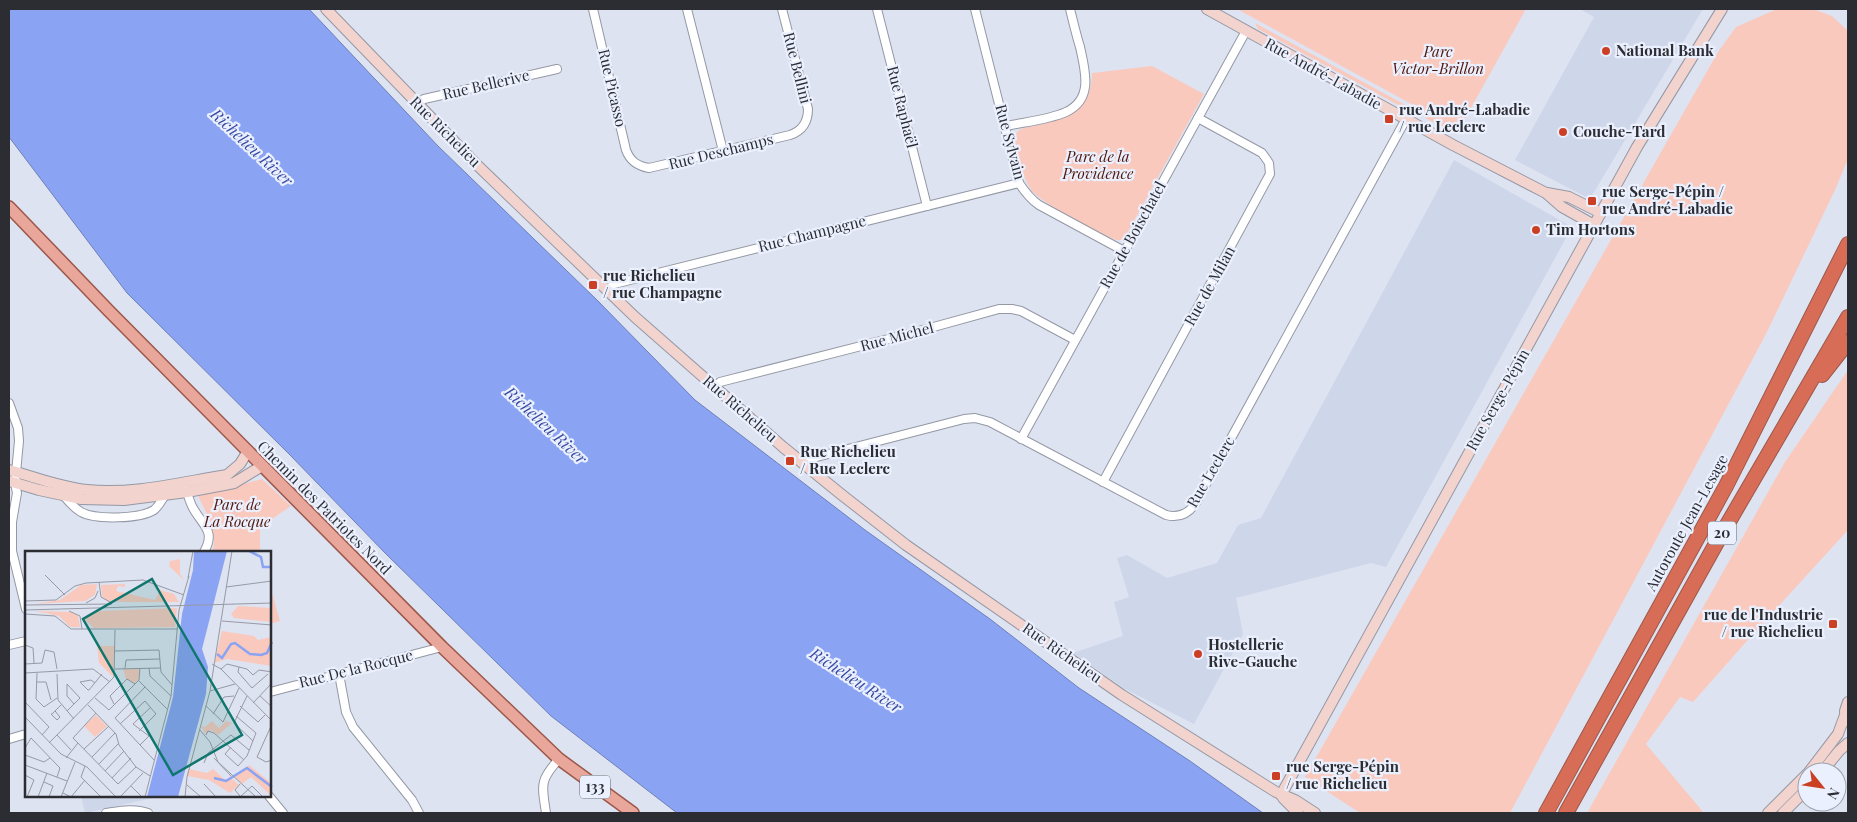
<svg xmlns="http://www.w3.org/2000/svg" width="1857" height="822" font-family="'Playfair Display',serif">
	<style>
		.built { fill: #ced6e9 }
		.green { fill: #fac9be }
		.water { fill: #8aa3f2; stroke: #6e80b9 }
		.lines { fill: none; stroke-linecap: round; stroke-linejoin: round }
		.street-casing { stroke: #9498a5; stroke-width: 10 }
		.secondary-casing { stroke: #9498a5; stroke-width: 12 }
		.primary-casing { stroke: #9c574a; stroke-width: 14 }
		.highway-casing { stroke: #9c574a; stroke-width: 16 }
		.street { stroke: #fff; stroke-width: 8 }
		.secondary { stroke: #f3d3cd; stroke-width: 10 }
		.primary { stroke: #e8a79a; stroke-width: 11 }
		.highway { stroke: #d86d57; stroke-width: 14 }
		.poi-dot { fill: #cb4024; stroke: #ebf0fe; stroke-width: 2 }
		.labels { text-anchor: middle; stroke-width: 4.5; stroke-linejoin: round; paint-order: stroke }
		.shield { fill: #ebf0fe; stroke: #656870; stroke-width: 1 }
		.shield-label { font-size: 14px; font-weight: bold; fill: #2c2d33 }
		.poi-label { font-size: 15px; font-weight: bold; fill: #2c2d33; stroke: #ebf0fe; text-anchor: start }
		.park-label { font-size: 15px; font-style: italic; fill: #4f150a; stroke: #ebf0fe }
		.street-label { font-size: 15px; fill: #2c2d33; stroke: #ebf0fe }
		.water-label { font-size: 16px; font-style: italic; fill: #3549a4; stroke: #ebf0fe }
		.inset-river { fill: none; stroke: #8aa3f2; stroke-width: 2.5 }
		.inset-road { fill: none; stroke: #979aa5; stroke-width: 1 }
		.view { fill: #0f766e; fill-opacity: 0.15; stroke: #0f766e; stroke-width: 2.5 }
		.inset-edge { fill: none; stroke: #2c2d33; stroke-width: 2.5 }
	</style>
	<rect width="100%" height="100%" fill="#dee3f1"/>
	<g class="built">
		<polygon points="1580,9 1703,9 1590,199 1515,160 1594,17"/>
		<polygon points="1454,160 1572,227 1386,567 1371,563 1236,598 1243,634 1194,724 1125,689 1073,653 1123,636 1114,602 1129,597 1117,558 1127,555 1167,578 1217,563 1238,525 1261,518"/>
		<polygon points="81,796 157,796 157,797 85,813"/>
	</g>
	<g class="green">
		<polygon points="1237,9 1526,9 1456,135 1422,116 1423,113 1415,106"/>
		<polygon points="1777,9 1813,9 1832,16 1848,31 1848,159 1835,190 1766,334 1510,813 1360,813 1305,777 1718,52 1736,27"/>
		<polygon points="1255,23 1411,108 1412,111 1411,112 1258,29"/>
		<path d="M1152,66L1204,94L1125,237L1122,240H1116C1100,234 1042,203 1032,191C1023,180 1016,150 1015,136L1017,132L1021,129C1057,119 1091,120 1092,73Z"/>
		<polygon points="1848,370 1848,530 1754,633 1693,702 1680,697 1646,744 1704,813 1587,813 1785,462"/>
		<path d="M262,479L291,506L260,527V552H212C219,533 206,513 198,496Z"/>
		<polygon points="270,586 280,621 270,624"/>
	</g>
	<polygon class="water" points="9,9 309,9 438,146 598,301 695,400 865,530 990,619 1079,688 1190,761 1263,813 677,813 551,716 386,554 290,455 127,293 9,137"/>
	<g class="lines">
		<defs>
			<g id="street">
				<path d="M593,9L626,150C630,161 637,166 649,168L790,135C802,131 808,122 808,109L782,9"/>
				<polyline points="687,9 723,151"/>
				<polyline points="877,9 927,206"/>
				<path d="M975,9L1019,183C1025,192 1030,199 1039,205L1124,251"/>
				<polyline points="417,104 424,99 557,69"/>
				<path d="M1006,126C1025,122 1048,120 1066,112C1094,99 1085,70 1080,47C1076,34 1073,21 1070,9"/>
				<polyline points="607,290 614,284 1019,183"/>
				<polyline points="715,387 720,382 908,334 999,309 1012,309 1021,311 1075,340"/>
				<polyline points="9,403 18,428 19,441 15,483 17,493 12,522 12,551 26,609"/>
				<polyline points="1021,439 1246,31"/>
				<path d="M804,464L809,459L964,419L975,418L990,422L1166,515C1178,518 1188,514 1195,504L1406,119"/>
				<polyline points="1103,482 1270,174 1269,163 1262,153 1198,118"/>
				<path d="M186,489C188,495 190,503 193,508C203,526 216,531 204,552"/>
				<path d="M64,496C69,502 74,508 81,512C95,520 140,519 154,510C159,506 162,499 166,494"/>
				<polyline points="9,645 26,641"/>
				<polyline points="339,674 346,712 353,727 412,800 419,813"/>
				<polyline points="270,692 442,647"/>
				<polyline points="9,739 26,734"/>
				<polyline points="269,796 283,813"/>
				<path d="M106,813C120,811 134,808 148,813"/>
				<path d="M546,813C542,785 539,781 559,759"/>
			</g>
			<g id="secondary">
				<polyline points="326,9 475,163 635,317 783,447 842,495 906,545 1122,695 1276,792 1295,800 1315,813"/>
				<polyline points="1207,9 1453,145 1546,193 1562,207 1594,225"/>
				<polyline points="1547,193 1569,197 1601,213"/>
				<path d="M9,470C35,477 59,487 87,490C133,495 182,482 227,475L240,464L248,451"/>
				<polyline points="9,481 39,490 81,499 124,500 187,492 224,485 234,483 262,466"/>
				<polyline points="1846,721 1845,711 1848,702"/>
				<polyline points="1809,772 1838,734 1845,715"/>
				<polyline points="1822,772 1839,751 1848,743"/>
				<polyline points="1281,795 1637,147 1722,9"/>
				<polyline points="1283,798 1298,813"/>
				<polyline points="1768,813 1807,774"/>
				<polyline points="1783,813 1807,789"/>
			</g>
			<polyline id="primary" points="9,207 109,311 442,647 559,759 633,813"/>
			<g id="highway">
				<polyline points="1822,375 1848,342"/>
				<polyline points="1546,813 1726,486 1848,244"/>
				<polyline points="1566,813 1717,542 1848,317"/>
			</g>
		</defs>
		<use href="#street" class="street-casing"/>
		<use href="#secondary" class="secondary-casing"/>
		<use href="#primary" class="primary-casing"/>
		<use href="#highway" class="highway-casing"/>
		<use href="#street" class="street"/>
		<use href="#secondary" class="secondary"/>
		<use href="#primary" class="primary"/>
		<use href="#highway" class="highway"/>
	</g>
	<g class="poi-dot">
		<circle cx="1606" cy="51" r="5"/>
		<rect x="1384" y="114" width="10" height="10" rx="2.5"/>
		<circle cx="1563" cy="132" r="5"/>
		<rect x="1587" y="196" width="10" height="10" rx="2.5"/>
		<circle cx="1536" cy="230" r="5"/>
		<rect x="588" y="280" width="10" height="10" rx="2.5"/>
		<rect x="785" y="456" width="10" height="10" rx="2.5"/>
		<rect x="1828" y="619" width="10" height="10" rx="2.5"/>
		<circle cx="1198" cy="654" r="5"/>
		<rect x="1271" y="771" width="10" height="10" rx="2.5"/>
	</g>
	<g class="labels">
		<g class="shield">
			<rect x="1708" y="521.5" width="28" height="23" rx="4"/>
			<rect x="580" y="775.5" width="30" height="23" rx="4"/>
		</g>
		<g class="shield-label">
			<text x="1722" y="538">20</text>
			<text x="595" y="792">133</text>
		</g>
		<g class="poi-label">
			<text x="1616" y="56">National Bank</text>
			<text x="1399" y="115">rue André-Labadie<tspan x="1399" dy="17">/ rue Leclerc</tspan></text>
			<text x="1573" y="137">Couche-Tard</text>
			<text x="1602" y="197">rue Serge-Pépin /<tspan x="1602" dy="17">rue André-Labadie</tspan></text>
			<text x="1546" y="235">Tim Hortons</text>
			<text x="603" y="281">rue Richelieu<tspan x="603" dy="17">/ rue Champagne</tspan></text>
			<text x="800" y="457">Rue Richelieu<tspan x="800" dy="17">/ Rue Leclerc</tspan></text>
			<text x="1823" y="620" text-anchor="end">rue de l'Industrie<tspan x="1823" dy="17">/ rue Richelieu</tspan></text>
			<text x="1208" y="650">Hostellerie<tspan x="1208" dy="17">Rive-Gauche</tspan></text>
			<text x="1286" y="772">rue Serge-Pépin<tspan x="1286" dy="17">/ rue Richelieu</tspan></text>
		</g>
		<g class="park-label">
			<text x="1438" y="57">Parc<tspan x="1438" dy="17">Victor-Brillon</tspan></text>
			<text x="1098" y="162">Parc de la<tspan x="1098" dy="17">Providence</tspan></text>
			<text x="237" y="510">Parc de<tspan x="237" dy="17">La Rocque</tspan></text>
		</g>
		<g class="street-label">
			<text transform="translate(797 68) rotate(76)" y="5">Rue Bellini</text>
			<text transform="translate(1323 74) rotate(29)" y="5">Rue André-Labadie</text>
			<text transform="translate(486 85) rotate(-13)" y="5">Rue Bellerive</text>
			<text transform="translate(612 88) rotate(77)" y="5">Rue Picasso</text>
			<text transform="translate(902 107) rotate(76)" y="5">Rue Raphaël</text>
			<text transform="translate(445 132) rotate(45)" y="5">Rue Richelieu</text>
			<text transform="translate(1010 142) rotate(75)" y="5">Rue Sylvain</text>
			<text transform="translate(721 152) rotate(-14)" y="5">Rue Deschamps</text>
			<text transform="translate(812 234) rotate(-14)" y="5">Rue Champagne</text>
			<text transform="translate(1133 235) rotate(-61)" y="5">Rue de Boischatel</text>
			<text transform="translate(1210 286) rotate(-61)" y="5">Rue de Milan</text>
			<text transform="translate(897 337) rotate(-15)" y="5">Rue Michel</text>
			<text transform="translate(1498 400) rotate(-61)" y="5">Rue Serge-Pépin</text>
			<text transform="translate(740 409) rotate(41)" y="5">Rue Richelieu</text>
			<text transform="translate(1211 472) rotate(-60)" y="5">Rue Leclerc</text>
			<text transform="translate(324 508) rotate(45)" y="5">Chemin des Patriotes Nord</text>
			<text transform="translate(1687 523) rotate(-61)" y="5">Autoroute Jean-Lesage</text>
			<text transform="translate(1062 653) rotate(35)" y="5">Rue Richelieu</text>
			<text transform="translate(356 669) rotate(-14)" y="5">Rue De la Rocque</text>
		</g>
		<g class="water-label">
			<text transform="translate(252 147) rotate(43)" y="6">Richelieu River</text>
			<text transform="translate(546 425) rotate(43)" y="6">Richelieu River</text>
			<text transform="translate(856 680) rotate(33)" y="6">Richelieu River</text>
		</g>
	</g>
	<g transform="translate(25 551)">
		<rect width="246" height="246" fill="#dee3f1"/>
		<path d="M155,8V23L160,30L144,15L145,10ZM72,33L70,44L60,50L9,53L35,49L56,34ZM100,33V36L93,35L91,40L130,49L135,39L149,43L154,51H100L81,50L77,45L76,34ZM213,55L246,57V71L209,67L206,63ZM152,57L150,76L69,77L60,69L62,64L75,60ZM10,60L47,61L53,64L55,76H45L34,65ZM197,80L229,85L233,89L246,86V115L202,108L189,112ZM72,95H89L88,125V126L74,112ZM98,118H114V128L110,132L101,128ZM71,164L82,175L70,186L59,175ZM187,170L194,177L201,170L207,172L193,184L186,179L180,183L176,175L180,176ZM224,214L246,232L245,244L226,226L217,233L210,226ZM164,218L182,222L188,218L200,229L205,226L214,234L205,242L184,229L162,225Z" fill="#fac9be"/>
		<path d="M169,0H202L177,98L183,116L181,143L153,246H122L148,146L157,63L168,19Z" fill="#8aa3f2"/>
		<path class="inset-river" d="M224,0L236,6L238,16H247M192,103L197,107L206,93L210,92L225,103L236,104L242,102L247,91M189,227L201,230L222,217L247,236"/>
		<path class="inset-road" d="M20,24L40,44M163,27L168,0M74,31L76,46L85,51M201,36L247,30M0,50L31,49L50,35L61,32L118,29L159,44M61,52L70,47L73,40M0,54L87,53M0,59L247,52M44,60L55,65L57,78M0,63L30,65L46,78H153M197,70L247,74M0,94L8,97L9,112M90,100L134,99L136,121L147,134M0,113L17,112L20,99L29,101L32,118M187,113L196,118L247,170M214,116L213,121L227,137L243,123M100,117L101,109L135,108M124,117L125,125L146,145M90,118L135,117M196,118L202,113L222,118L228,124L234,119L247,121M0,122L68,118L85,131M12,122L11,148L19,156L32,147M32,123L33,149L49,168M114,130L142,158M12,131H21L26,149M70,132L66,129L55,131L63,139H64L77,123M120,136L90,167L129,209M185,140L210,133M222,145L209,172L228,190M235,145L247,156M70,147L84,159L114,129L115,117M0,151L24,176L17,184M228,152L247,132M89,153L85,145L102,128L110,133M63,154L91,183L94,194L111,216L125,225M181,155L198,171L214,137M215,155L233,171L240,164M30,160L35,166L32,169L26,163H27L36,154M42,160L55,147L42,133V145L49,153M71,162L48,187L93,233L111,216M188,163L199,146L209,145M0,166L36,203L62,216L91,246M95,173L120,150L131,163L114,180M247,173L232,206L241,211L247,209M175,179L185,191L193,211L231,246M32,184L46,199M181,184L183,180L189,182L219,209M24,192L89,126L90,79M115,194L124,185L108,173L126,156M206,196L200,203L213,215L222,205L231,182L211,165M0,197L6,187L35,217L32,226M59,198L84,175M0,204L19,211L25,207M67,206L90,182M41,207L53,192M189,207L206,225M179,212L183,202L206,184L224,199M74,213L93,193M0,214L42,230M60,215L56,226L76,246M80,220L99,200M0,224L9,229L2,246M87,227L106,207M19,231L28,235L24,246M179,233L191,246M162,234L176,246M106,235L117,246M38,242L46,246L60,229M215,245L210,239L215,233M13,246L22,222M36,246L50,211M95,246L118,222M120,246L146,145L154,59L164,25M160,246L162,226L185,140L207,0M215,246L227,235L238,246"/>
		<path class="view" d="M127,28L217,184L148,224L58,68Z"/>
		<rect width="246" height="246" class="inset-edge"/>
	</g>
	<rect width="1857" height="822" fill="none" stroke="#2c2d33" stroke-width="20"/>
	<g transform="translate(1822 787) rotate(120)"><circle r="24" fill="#ebf0fe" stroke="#9fa2ad"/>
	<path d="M0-4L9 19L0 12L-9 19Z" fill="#cb4024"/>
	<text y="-8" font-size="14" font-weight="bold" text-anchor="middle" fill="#2c2d33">N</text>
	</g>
</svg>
